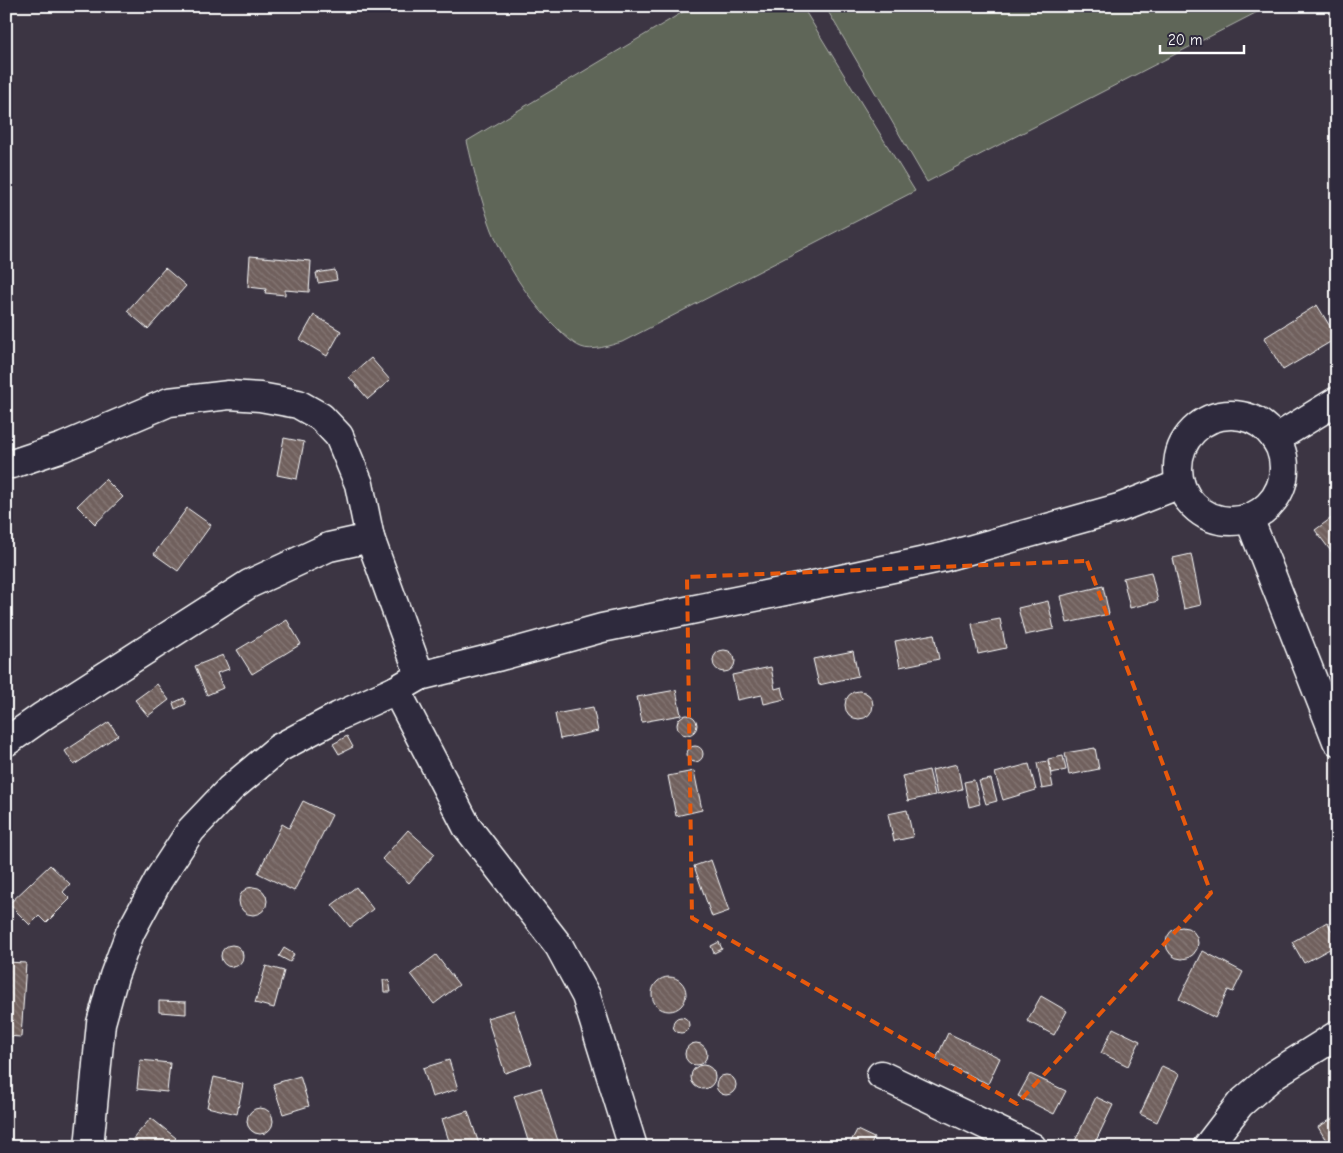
<svg xmlns="http://www.w3.org/2000/svg" width="1343" height="1153" font-family="'Comic Neue',sans-serif">
	<style>
		.pitch { fill: #5f6659; stroke: #afb2ac }
		.building { fill: url(#building-back-hatch); stroke: #fff }
		.lines { fill: none; stroke-linecap: round; stroke-linejoin: round }
		.minor-casing { stroke: #fff; stroke-width: 31 }
		.minor { stroke: #2f2a3d; stroke-width: 28 }
		.marked { fill: none; stroke: #e8590c; stroke-width: 4; stroke-dasharray: 10 6; stroke-linejoin: round }
	</style>
	<defs>
		<pattern id="building-back-hatch" width="6" height="6" patternUnits="userSpaceOnUse" patternTransform="scale(1.25)"><rect width="6" height="6" fill="#70605d"/><path d="M-1 5l2 2M0 0l6 6M5-1l2 2" fill="none" stroke="#857875"/></pattern>
	</defs>
	<rect width="100%" height="100%" fill="#3c3543"/>
	<filter id="ink" filterUnits="userSpaceOnUse"><feTurbulence type="fractalNoise" baseFrequency=".02" numOctaves="2"/><feDisplacementMap in="SourceGraphic" scale="10" xChannelSelector="R" yChannelSelector="G"/><feConvolveMatrix kernelMatrix="1 2 1 2 8 2 1 2 1" color-interpolation-filters="sRGB"/></filter>
	<g filter="url(#ink)">
		<g class="pitch">
			<path d="M693,6H802L915,191L622,342C611,345 592,352 581,347C572,344 556,327 549,320C525,294 505,263 492,230C481,201 474,171 467,141Z"/>
			<polygon points="825,6 1269,6 927,182"/>
		</g>
		<g class="building">
			<polygon points="250,256 311,261 309,292 285,290 285,295 265,293 266,289 248,287"/>
			<polygon points="165,268 186,286 148,329 127,311"/>
			<polygon points="335,270 337,280 318,283 316,273"/>
			<polygon points="1317,305 1337,338 1283,370 1264,338"/>
			<polygon points="314,315 341,331 327,356 300,340"/>
			<polygon points="371,358 390,380 368,399 349,377"/>
			<polygon points="284,438 304,442 297,479 277,475"/>
			<polygon points="105,479 123,497 95,524 77,506"/>
			<polygon points="187,508 211,525 178,571 154,554"/>
			<polygon points="1337,514 1337,551 1333,554 1315,530"/>
			<polygon points="1191,554 1201,605 1184,609 1173,558"/>
			<polygon points="1151,572 1158,601 1130,608 1123,578"/>
			<polygon points="1103,586 1109,614 1067,623 1061,596"/>
			<polygon points="1048,601 1054,629 1025,635 1018,608"/>
			<polygon points="1000,619 1006,648 978,654 972,624"/>
			<polygon points="287,620 301,644 252,674 237,650"/>
			<polygon points="934,634 939,659 900,667 895,641"/>
			<circle cx="724" cy="661" r="11"/>
			<polygon points="853,651 858,676 819,685 813,659"/>
			<polygon points="223,655 229,669 217,673 223,688 207,695 195,666"/>
			<polygon points="771,667 775,689 782,687 785,699 764,704 762,695 737,700 732,675"/>
			<polygon points="157,684 169,700 148,716 135,700"/>
			<polygon points="676,690 681,715 642,722 637,697"/>
			<circle cx="859" cy="705" r="14"/>
			<polygon points="184,698 186,704 175,709 173,703"/>
			<polygon points="593,707 598,731 560,739 555,714"/>
			<circle cx="687" cy="725" r="10"/>
			<polygon points="109,722 118,735 74,765 65,751"/>
			<polygon points="347,736 353,747 339,754 333,744"/>
			<circle cx="695" cy="754" r="8"/>
			<polygon points="1095,748 1099,769 1069,775 1065,753"/>
			<polygon points="1063,756 1066,770 1051,773 1048,759"/>
			<polygon points="1048,761 1053,787 1042,789 1037,763"/>
			<polygon points="957,764 962,789 937,795 932,770"/>
			<polygon points="1029,764 1036,790 1003,800 995,773"/>
			<polygon points="929,770 935,795 908,801 902,776"/>
			<polygon points="694,771 702,810 676,816 668,776"/>
			<polygon points="991,779 997,801 986,804 979,781"/>
			<polygon points="974,780 980,804 969,807 964,782"/>
			<polygon points="303,801 332,815 294,891 258,873 282,824 289,828"/>
			<polygon points="907,810 913,837 894,841 888,814"/>
			<polygon points="408,830 435,854 409,883 382,859"/>
			<polygon points="711,860 729,911 712,917 694,866"/>
			<polygon points="50,865 70,884 63,892 70,899 46,923 39,916 30,925 9,904"/>
			<circle cx="253" cy="901" r="14"/>
			<polygon points="356,887 373,909 350,927 332,905"/>
			<polygon points="1327,922 1337,939 1337,945 1304,963 1292,942"/>
			<circle cx="1182" cy="943" r="16"/>
			<polygon points="719,942 722,949 714,953 711,946"/>
			<circle cx="232" cy="956" r="11"/>
			<polygon points="284,948 294,954 290,962 279,956"/>
			<polygon points="1203,951 1243,972 1233,992 1228,990 1215,1018 1179,999"/>
			<polygon points="436,955 459,985 434,1004 411,974"/>
			<polygon points="6,962 26,963 21,1037 6,1036"/>
			<polygon points="266,966 284,971 274,1008 255,1003"/>
			<circle cx="669" cy="994" r="17"/>
			<polygon points="383,980 389,980 391,992 384,992"/>
			<polygon points="1041,996 1067,1011 1054,1035 1027,1021"/>
			<polygon points="159,1001 186,1002 186,1014 159,1012"/>
			<polygon points="514,1010 532,1064 505,1073 487,1018"/>
			<circle cx="681" cy="1025" r="8"/>
			<polygon points="1113,1028 1140,1041 1128,1066 1101,1053"/>
			<polygon points="948,1033 1000,1058 988,1084 936,1059"/>
			<circle cx="696" cy="1054" r="11"/>
			<polygon points="140,1060 170,1063 167,1092 137,1089"/>
			<polygon points="449,1060 458,1089 432,1097 423,1068"/>
			<circle cx="703" cy="1077" r="12"/>
			<polygon points="1162,1066 1179,1074 1157,1122 1140,1114"/>
			<polygon points="1030,1074 1066,1091 1054,1114 1018,1096"/>
			<circle cx="726" cy="1085" r="10"/>
			<polygon points="300,1076 309,1106 283,1114 273,1084"/>
			<polygon points="214,1077 243,1084 237,1114 207,1107"/>
			<polygon points="541,1088 559,1144 550,1147 530,1147 514,1096"/>
			<polygon points="1096,1097 1113,1105 1093,1147 1076,1147 1073,1145"/>
			<circle cx="260" cy="1121" r="13"/>
			<polygon points="468,1111 480,1147 451,1147 442,1119"/>
			<polygon points="1337,1116 1337,1147 1330,1147 1318,1127"/>
			<polygon points="151,1118 176,1138 168,1147 139,1147 132,1140"/>
			<polygon points="857,1130 874,1138 870,1147 848,1147"/>
		</g>
		<g class="lines">
			<defs>
				<g id="minor">
					<circle cx="1231" cy="468" r="53"/>
					<polyline points="1275,439 1337,401"/>
					<polyline points="6,464 12,464 63,447 169,402 229,395 260,397 298,404 321,417 339,436 359,484 370,538 420,676"/>
					<polyline points="1249,518 1337,741"/>
					<polyline points="396,690 467,827 559,946 586,996 633,1147"/>
					<polyline points="6,742 43,716 249,584 329,547 370,538"/>
					<polyline points="881,1075 1032,1147"/>
					<polyline points="89,1147 101,1023 114,976 130,933 159,879 191,830 230,789 279,748 339,716 396,690 420,676 497,657 602,628 790,590 944,557 1119,508 1180,484"/>
					<polyline points="1207,1147 1240,1104 1275,1074 1337,1035"/>
				</g>
			</defs>
			<use href="#minor" class="minor-casing"/>
			<use href="#minor" class="minor"/>
		</g>
	</g>
	<path class="marked" d="M1087,561L1211,893L1017,1104L692,918L687,577Z"/>
	<rect width="1343" height="1153" fill="none" stroke="#2f2a3d" stroke-width="25"/>
	<rect x="12" y="12" width="1318" height="1128" fill="none" stroke="#fff" stroke-width="2" filter="url(#ink)"/>
	<path d="M1160 45v8h84v-8" fill="none" stroke="#ffffff" stroke-width="2.5"/>
	<text x="1168" y="45" font-size="15" fill="#ffffff" stroke="#2f2a3d" stroke-width="4" paint-order="stroke">20 m</text>
</svg>
